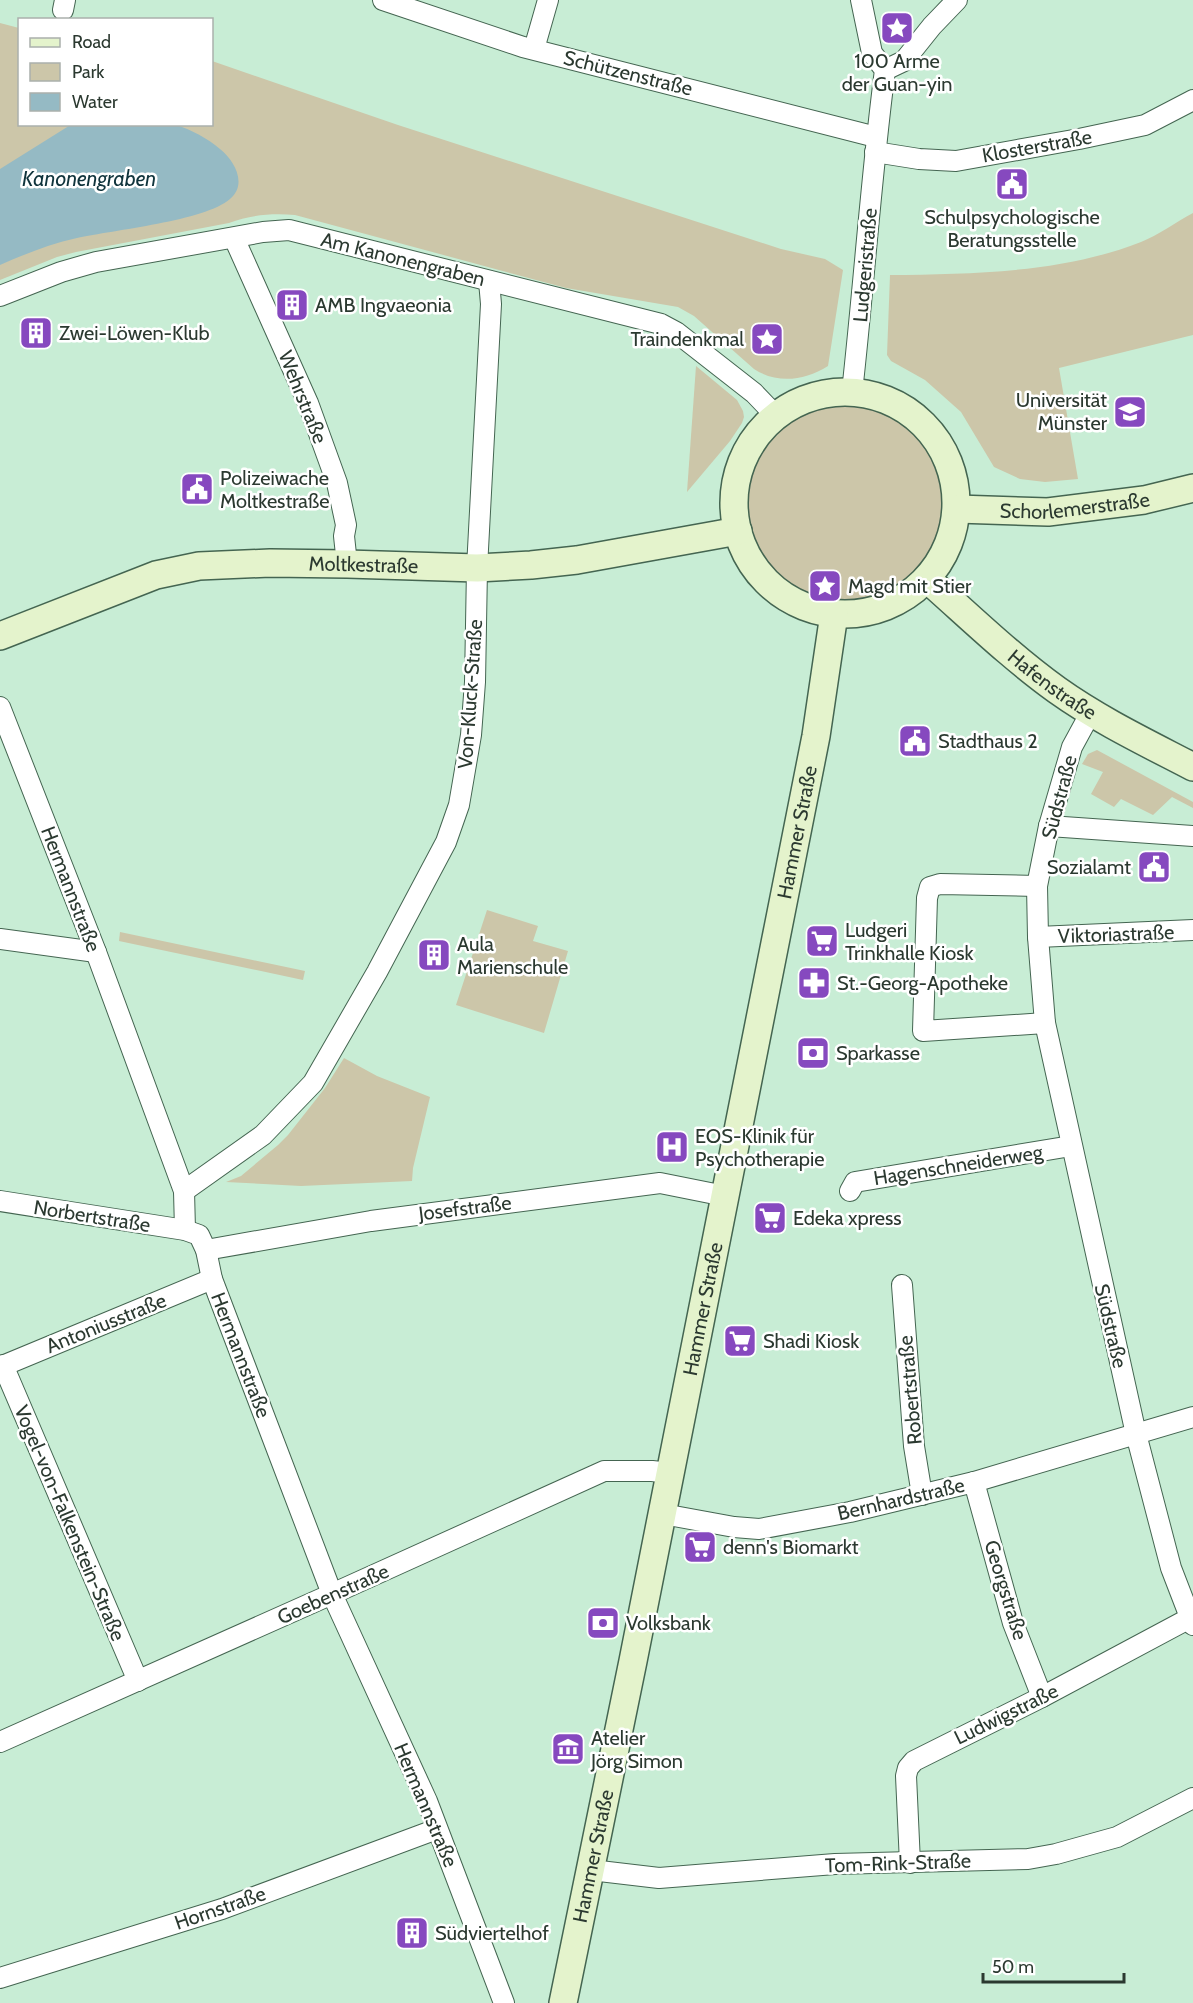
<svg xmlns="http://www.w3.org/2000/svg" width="1193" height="2003" font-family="Cabin,sans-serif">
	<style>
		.green { fill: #ccc6a9 }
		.water { fill: #95bac4 }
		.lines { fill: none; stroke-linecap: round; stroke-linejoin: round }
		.street-casing { stroke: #446551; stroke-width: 22 }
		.secondary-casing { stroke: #446551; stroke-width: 30 }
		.street { stroke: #fff; stroke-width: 20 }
		.secondary { stroke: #e4f3cc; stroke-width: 27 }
		.labels { text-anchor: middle; stroke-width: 5; stroke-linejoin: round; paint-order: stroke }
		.poi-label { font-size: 20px; fill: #2b3930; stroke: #fff; text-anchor: start }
		.street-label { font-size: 20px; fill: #2b3930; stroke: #fff }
		.water-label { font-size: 21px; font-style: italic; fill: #10343c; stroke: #fff }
	</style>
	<rect width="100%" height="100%" fill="#c8edd5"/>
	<g class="green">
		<path d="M0,23L19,28L20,124H212V61L398,125L781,249L825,259L843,270L828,366C804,381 777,384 754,369L694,316L678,307L566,288L295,215C272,213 250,215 229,223L76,252L57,257L0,280Z"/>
		<path d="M1193,213V335L1059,368L1078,479L1045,482L1020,479L994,467L961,412L925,380L891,361L887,355L890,275C973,274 1062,273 1141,242C1159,235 1176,222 1193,213Z"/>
		<polygon points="696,366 737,400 743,411 744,417 742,423 730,441 687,492"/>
		<circle cx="844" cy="504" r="101"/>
		<polygon points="1097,750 1193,802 1193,808 1172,797 1153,815 1121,799 1114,807 1091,794 1103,772 1082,764 1088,754"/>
		<polygon points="487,910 538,926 533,941 568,951 544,1033 456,1005"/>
		<polygon points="120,932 305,971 303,980 119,941"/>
		<polygon points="344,1058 377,1076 430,1097 413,1168 412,1181 301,1186 226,1182 241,1176 278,1145 288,1135 325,1088"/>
	</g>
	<path class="water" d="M72,124C96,124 120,124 144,124C154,124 166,123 176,125C192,130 207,138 220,149C234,160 248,184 230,199C205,221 113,230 77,238C50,244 25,254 0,265V169Z"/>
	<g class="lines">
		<defs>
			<g id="street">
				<polyline points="383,0 523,47 876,137"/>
				<polyline points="63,10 65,0"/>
				<polyline points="534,49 548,0"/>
				<polyline points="885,70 904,61 932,26 957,0"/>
				<polyline points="875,152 919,159 956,161 1079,139 1145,125 1193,100"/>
				<polyline points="234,238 308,403 337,483 346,525 344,536 347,564"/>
				<polyline points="0,296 61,272 96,262 263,232 289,230 661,324 676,332 754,393 776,416"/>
				<path d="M852,392C864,285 871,177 885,70L872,53L861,0"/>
				<polyline points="0,707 96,952 184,1191 185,1230"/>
				<polyline points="1091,712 1072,747 1049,826 1037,886 1038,937 1045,1023 1136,1434 1171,1568 1193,1625"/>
				<polyline points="1049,826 1193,836"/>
				<polyline points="1037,886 940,884 930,887 927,898 923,1031 1045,1023"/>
				<polyline points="1038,937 1193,930"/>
				<polyline points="0,939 96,952"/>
				<polyline points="184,1191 263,1135 313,1083 377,972 446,842 459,805 471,735 475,682 477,568 491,304 489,281"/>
				<polyline points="850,1191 855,1182 1071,1146"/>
				<polyline points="0,1201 185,1230 199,1235 206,1250 212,1279 332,1594 427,1801 504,2003"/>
				<polyline points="206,1250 371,1221 660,1183 725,1196"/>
				<polyline points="902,1285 914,1446 922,1495"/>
				<polyline points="3,1365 138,1681"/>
				<polyline points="0,1367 212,1279"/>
				<polyline points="974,1482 1013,1623 1042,1697"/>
				<polyline points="663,1514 734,1527 759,1529 850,1512 974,1482 1193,1417"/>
				<polyline points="0,1742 332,1594 604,1471 652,1471 670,1473"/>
				<polyline points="910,1863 906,1776 908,1768 914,1761 1042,1697 1190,1618"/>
				<polyline points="591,1870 659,1878 835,1864 1028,1859 1056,1854 1117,1837 1193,1798"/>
				<polyline points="0,1978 222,1909 437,1829"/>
			</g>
			<g id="secondary">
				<circle cx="845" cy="503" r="111"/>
				<path id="s1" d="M957,509L1048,512L1144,500L1193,488"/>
				<path id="s2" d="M927,579C969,616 1011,657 1057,690C1099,720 1147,743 1193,767"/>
				<path id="s3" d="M0,636L156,575L199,566L270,563L347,564L477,568L531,565L577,560L738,531"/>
				<path id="s4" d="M563,2003L633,1661L816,736L834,614"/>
			</g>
		</defs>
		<use href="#street" class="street-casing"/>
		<use href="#secondary" class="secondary-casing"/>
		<use href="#street" class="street"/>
		<use href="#secondary" class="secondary"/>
	</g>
	<defs>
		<symbol id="sight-square" viewBox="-11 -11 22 22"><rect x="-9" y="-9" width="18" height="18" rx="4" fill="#8649bf" stroke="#fff"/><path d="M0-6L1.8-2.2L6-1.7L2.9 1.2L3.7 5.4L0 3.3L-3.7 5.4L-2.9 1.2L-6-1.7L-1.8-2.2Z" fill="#fff"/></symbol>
		<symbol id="civic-square" viewBox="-11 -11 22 22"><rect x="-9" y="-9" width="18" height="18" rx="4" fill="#8649bf" stroke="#fff"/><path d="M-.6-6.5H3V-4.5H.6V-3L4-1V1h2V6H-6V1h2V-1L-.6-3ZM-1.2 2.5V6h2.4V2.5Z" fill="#fff"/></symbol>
		<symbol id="building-square" viewBox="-11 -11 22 22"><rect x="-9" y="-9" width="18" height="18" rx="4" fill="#8649bf" stroke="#fff"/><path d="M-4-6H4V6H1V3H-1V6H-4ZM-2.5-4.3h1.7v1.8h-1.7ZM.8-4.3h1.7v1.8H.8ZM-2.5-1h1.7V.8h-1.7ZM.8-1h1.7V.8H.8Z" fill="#fff"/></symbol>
		<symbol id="university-square" viewBox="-11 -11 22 22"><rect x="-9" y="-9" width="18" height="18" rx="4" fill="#8649bf" stroke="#fff"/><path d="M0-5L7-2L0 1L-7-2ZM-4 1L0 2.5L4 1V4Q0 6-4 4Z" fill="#fff"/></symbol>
		<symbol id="supermarket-square" viewBox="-11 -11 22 22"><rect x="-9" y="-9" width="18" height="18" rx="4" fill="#8649bf" stroke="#fff"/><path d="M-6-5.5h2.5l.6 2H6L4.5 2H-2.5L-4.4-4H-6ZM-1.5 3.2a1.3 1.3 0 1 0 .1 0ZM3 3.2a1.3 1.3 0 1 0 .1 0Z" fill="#fff"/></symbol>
		<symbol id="pharmacy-square" viewBox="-11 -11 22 22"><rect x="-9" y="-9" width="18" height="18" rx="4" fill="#8649bf" stroke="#fff"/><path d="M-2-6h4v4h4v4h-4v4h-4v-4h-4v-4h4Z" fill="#fff"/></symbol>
		<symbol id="bank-square" viewBox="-11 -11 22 22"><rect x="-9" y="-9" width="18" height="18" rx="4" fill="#8649bf" stroke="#fff"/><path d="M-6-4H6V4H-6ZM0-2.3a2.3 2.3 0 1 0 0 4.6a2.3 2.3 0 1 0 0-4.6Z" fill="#fff"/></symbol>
		<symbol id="hospital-square" viewBox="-11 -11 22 22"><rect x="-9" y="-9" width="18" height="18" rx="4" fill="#8649bf" stroke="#fff"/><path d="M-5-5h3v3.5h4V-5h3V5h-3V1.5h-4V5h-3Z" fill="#fff"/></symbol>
		<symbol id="museum-square" viewBox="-11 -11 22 22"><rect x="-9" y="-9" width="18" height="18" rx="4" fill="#8649bf" stroke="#fff"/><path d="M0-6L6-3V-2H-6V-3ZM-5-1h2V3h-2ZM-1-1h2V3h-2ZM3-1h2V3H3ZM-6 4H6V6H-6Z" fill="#fff"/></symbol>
	</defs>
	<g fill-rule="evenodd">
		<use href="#sight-square" x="878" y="9" width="38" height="38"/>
		<use href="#civic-square" x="993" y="165" width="38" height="38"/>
		<use href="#building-square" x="273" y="286" width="38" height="38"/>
		<use href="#building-square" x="17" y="314" width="38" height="38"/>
		<use href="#sight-square" x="748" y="320" width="38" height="38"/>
		<use href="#university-square" x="1111" y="393" width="38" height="38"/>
		<use href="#civic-square" x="178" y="470" width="38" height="38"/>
		<use href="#sight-square" x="806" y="567" width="38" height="38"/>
		<use href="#civic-square" x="896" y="722" width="38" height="38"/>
		<use href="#civic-square" x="1135" y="848" width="38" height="38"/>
		<use href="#supermarket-square" x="803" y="922" width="38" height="38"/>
		<use href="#building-square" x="415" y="936" width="38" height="38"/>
		<use href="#pharmacy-square" x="795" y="964" width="38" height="38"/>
		<use href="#bank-square" x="794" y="1034" width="38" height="38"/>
		<use href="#hospital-square" x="653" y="1128" width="38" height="38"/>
		<use href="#supermarket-square" x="751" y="1199" width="38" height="38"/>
		<use href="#supermarket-square" x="721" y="1322" width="38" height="38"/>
		<use href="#supermarket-square" x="681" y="1528" width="38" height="38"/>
		<use href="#bank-square" x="584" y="1604" width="38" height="38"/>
		<use href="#museum-square" x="549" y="1730" width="38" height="38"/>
		<use href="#building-square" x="393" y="1914" width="38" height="38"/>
	</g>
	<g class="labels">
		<g class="poi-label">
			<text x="897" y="68" text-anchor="middle">100 Arme<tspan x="897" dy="23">der Guan-yin</tspan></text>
			<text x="1012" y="224" text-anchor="middle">Schulpsychologische<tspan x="1012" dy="23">Beratungsstelle</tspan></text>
			<text x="315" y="312">AMB Ingvaeonia</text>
			<text x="59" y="340">Zwei-Löwen-Klub</text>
			<text x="744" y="346" text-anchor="end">Traindenkmal</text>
			<text x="1107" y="407" text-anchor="end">Universität<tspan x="1107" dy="23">Münster</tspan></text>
			<text x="220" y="485">Polizeiwache<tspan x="220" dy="23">Moltkestraße</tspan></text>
			<text x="848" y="593">Magd mit Stier</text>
			<text x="938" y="748">Stadthaus 2</text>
			<text x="1131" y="874" text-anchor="end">Sozialamt</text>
			<text x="845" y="937">Ludgeri<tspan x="845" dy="23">Trinkhalle Kiosk</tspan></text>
			<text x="457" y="951">Aula<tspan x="457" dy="23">Marienschule</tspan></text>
			<text x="837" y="990">St.-Georg-Apotheke</text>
			<text x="836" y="1060">Sparkasse</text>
			<text x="695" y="1143">EOS-Klinik für<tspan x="695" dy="23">Psychotherapie</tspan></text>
			<text x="793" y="1225">Edeka xpress</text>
			<text x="763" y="1348">Shadi Kiosk</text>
			<text x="723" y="1554">denn's Biomarkt</text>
			<text x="626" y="1630">Volksbank</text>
			<text x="591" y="1745">Atelier<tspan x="591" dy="23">Jörg Simon</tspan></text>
			<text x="435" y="1940">Südviertelhof</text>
		</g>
		<g class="street-label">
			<text transform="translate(628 73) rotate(14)" y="7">Schützenstraße</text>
			<text transform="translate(1037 146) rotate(-10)" y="7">Klosterstraße</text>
			<text transform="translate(403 259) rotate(14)" y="7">Am Kanonengraben</text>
			<text transform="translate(865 265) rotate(-85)" y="7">Ludgeristraße</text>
			<text transform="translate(303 397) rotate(68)" y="7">Wehrstraße</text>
			<text dy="7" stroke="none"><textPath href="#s1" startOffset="118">Schorlemerstraße</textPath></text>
			<text dy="7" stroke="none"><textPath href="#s3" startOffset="376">Moltkestraße</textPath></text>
			<text dy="7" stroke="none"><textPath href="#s2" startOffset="164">Hafenstraße</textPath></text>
			<text transform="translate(470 694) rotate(-86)" y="7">Von-Kluck-Straße</text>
			<text transform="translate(1059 797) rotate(-75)" y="7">Südstraße</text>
			<text dy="7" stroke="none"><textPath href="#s4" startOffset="1194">Hammer Straße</textPath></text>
			<text transform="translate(71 889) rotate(69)" y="7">Hermannstraße</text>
			<text transform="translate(1116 934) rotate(-2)" y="7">Viktoriastraße</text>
			<text transform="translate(958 1165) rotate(-9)" y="7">Hagenschneiderweg</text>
			<text transform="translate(465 1208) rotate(-7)" y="7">Josefstraße</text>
			<text transform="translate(92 1216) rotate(9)" y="7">Norbertstraße</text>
			<text dy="7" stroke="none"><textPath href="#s4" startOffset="708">Hammer Straße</textPath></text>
			<text transform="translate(106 1323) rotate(-22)" y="7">Antoniusstraße</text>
			<text transform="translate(1111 1326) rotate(77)" y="7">Südstraße</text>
			<text transform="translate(241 1355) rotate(69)" y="7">Hermannstraße</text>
			<text transform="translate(910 1390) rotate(-95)" y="7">Robertstraße</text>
			<text transform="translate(901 1499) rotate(-13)" y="7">Bernhardstraße</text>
			<text transform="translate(70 1523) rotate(67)" y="7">Vogel-von-Falkenstein-Straße</text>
			<text transform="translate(1006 1590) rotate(73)" y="7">Georgstraße</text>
			<text transform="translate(333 1594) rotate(-24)" y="7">Goebenstraße</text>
			<text transform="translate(1006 1714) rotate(-26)" y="7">Ludwigstraße</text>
			<text transform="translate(426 1805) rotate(67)" y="7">Hermannstraße</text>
			<text dy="7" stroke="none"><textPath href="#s4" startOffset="150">Hammer Straße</textPath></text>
			<text transform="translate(898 1863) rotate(-2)" y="7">Tom-Rink-Straße</text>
			<text transform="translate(220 1908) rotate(-19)" y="7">Hornstraße</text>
		</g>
		<g class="water-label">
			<text x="89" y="186">Kanonengraben</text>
		</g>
	</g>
	<rect x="18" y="18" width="195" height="108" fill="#ffffff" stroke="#aab0ac" stroke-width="1.5"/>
	<rect x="30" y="38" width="30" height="9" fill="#e4f3cc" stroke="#aab0ac" stroke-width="1.5"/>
	<text x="72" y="48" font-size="18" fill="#2b3930">Road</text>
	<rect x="30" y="63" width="30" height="18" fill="#ccc6a9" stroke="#aab0ac" stroke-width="1.5"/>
	<text x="72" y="78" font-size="18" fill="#2b3930">Park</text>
	<rect x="30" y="93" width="30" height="18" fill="#95bac4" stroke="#aab0ac" stroke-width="1.5"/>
	<text x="72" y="108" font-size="18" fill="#2b3930">Water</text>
	<path d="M983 1973v9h141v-9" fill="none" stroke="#2b3930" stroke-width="3"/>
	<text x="992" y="1973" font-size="18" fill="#2b3930" stroke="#ffffff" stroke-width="4.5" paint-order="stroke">50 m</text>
</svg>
